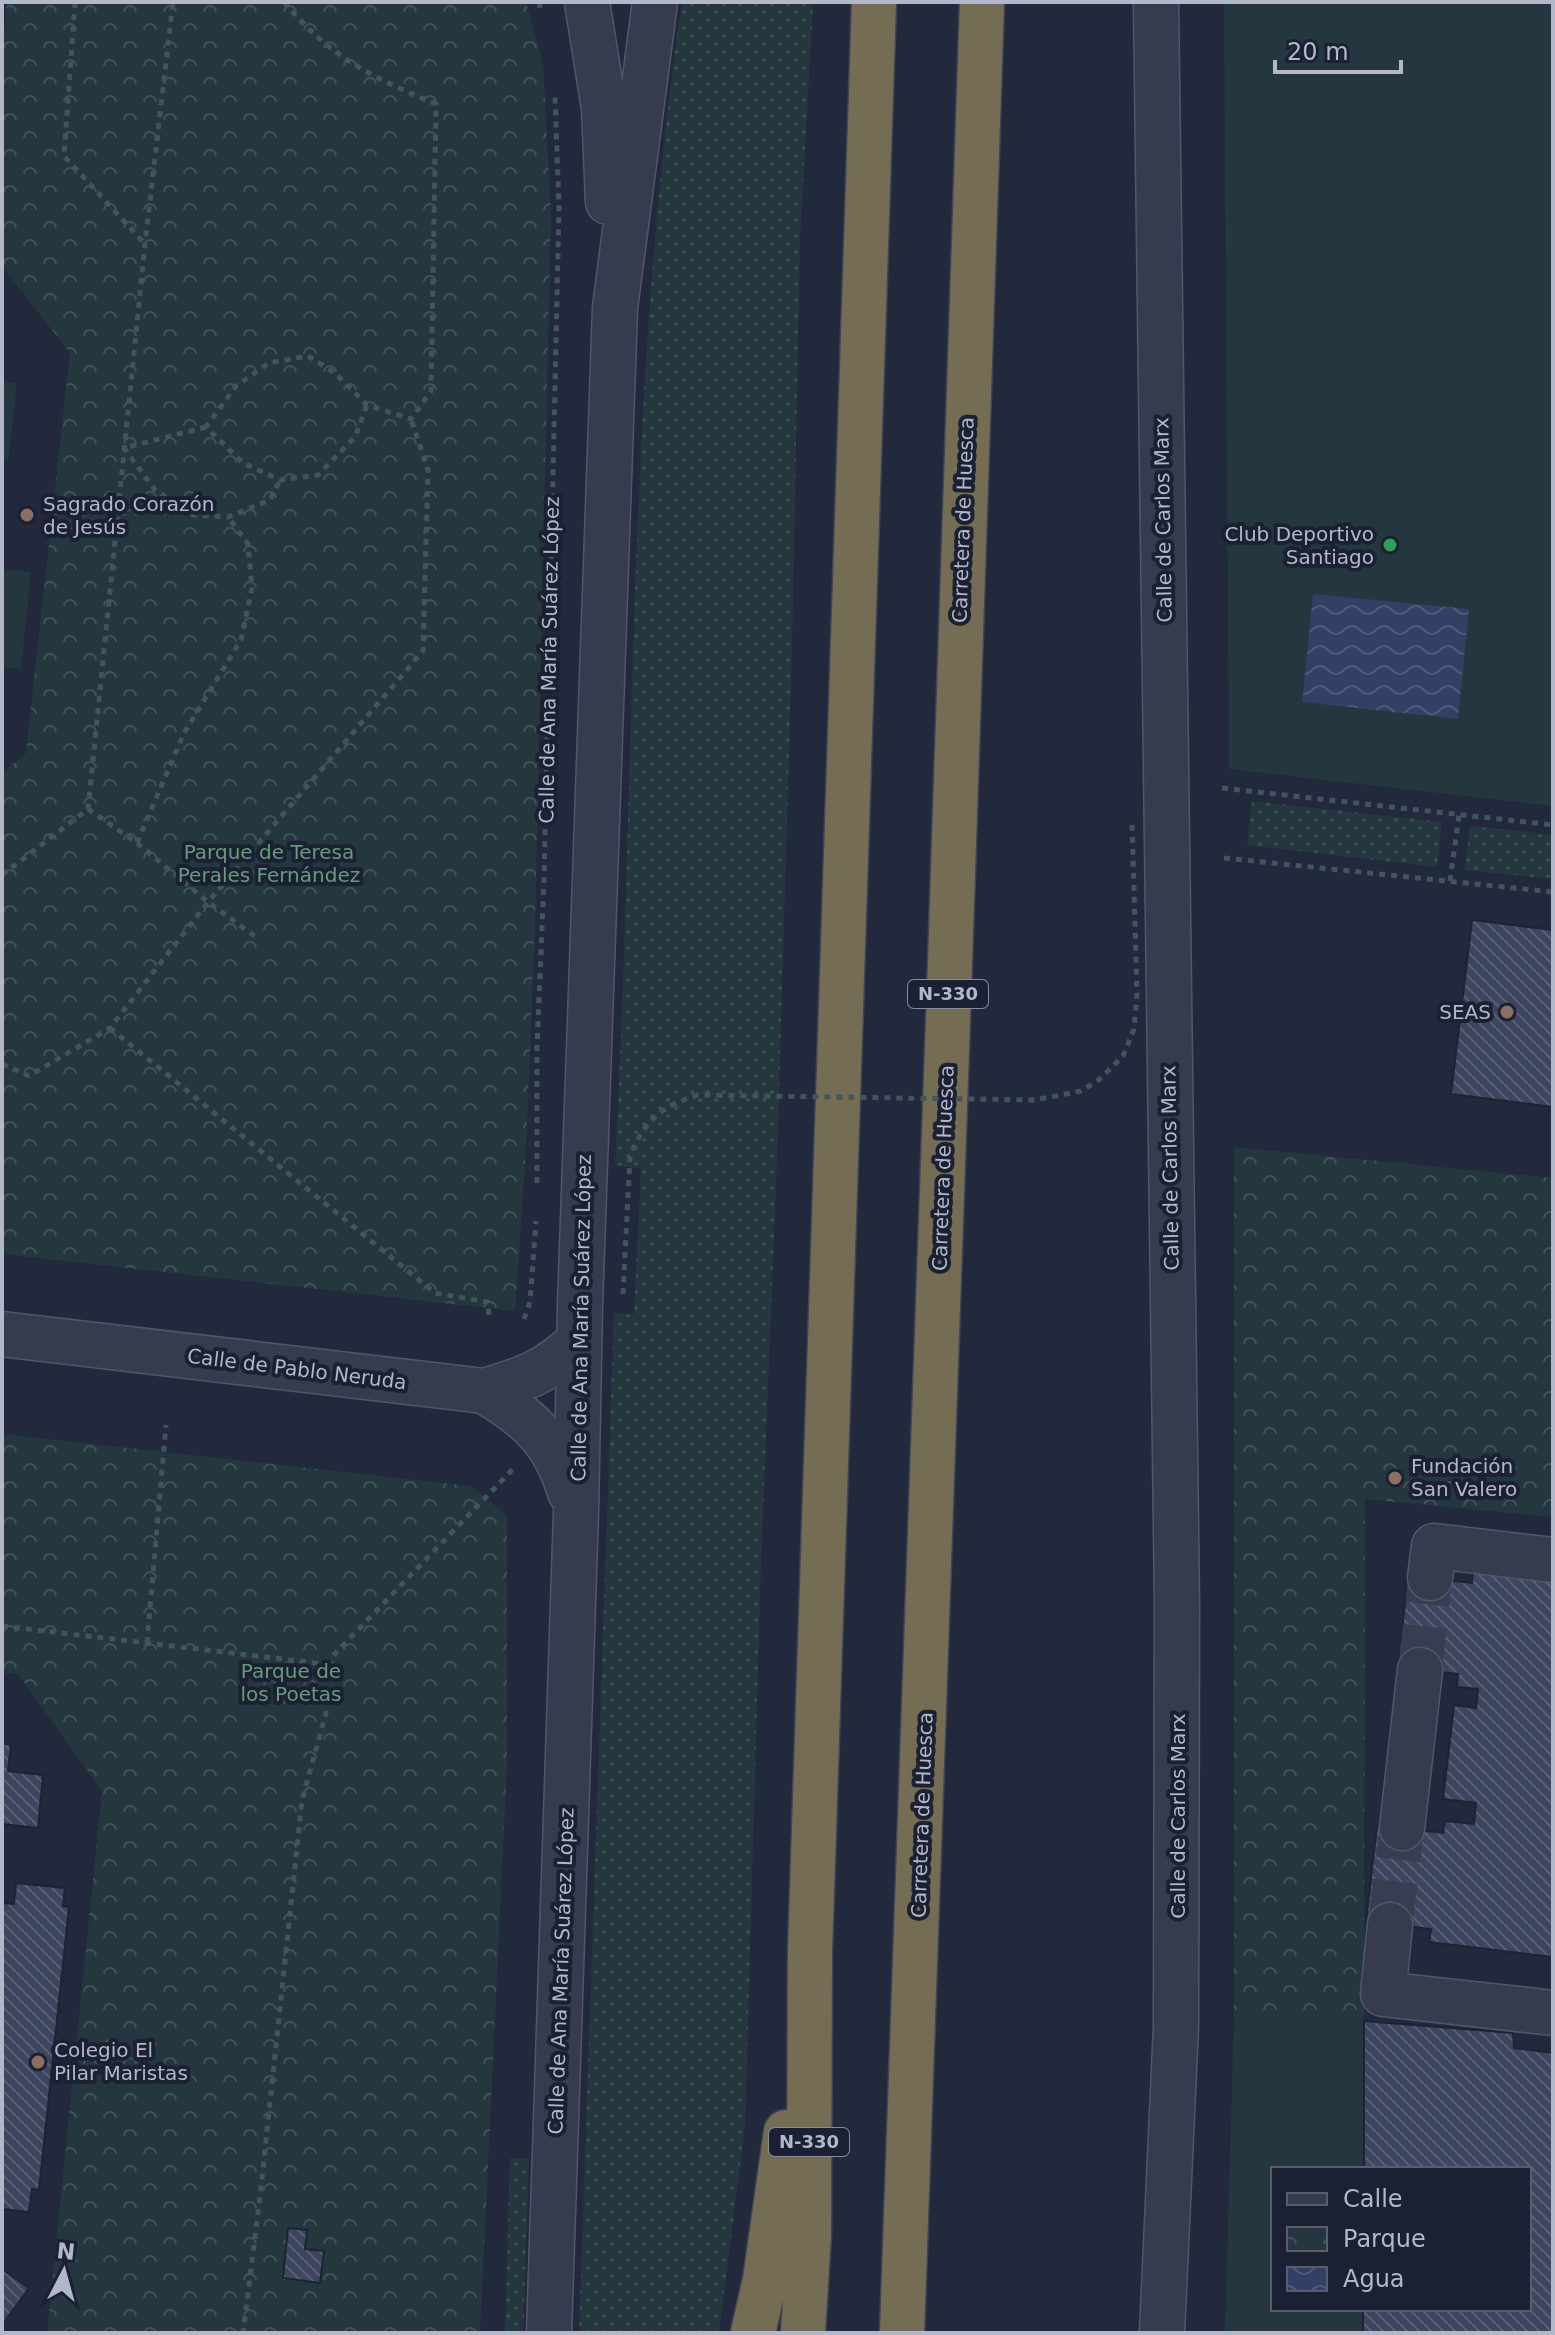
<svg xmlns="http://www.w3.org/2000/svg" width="1555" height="2335" font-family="'DejaVu Sans',sans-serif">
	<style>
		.grass { fill: url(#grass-dots) }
		.park { fill: url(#park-crowns) }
		.garden { fill: #24373e }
		.water { fill: url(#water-waves) }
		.building { fill: url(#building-back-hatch); stroke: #1d2334; stroke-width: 2 }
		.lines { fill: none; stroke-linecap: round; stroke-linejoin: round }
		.minor-tunnel { stroke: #383e52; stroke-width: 44; stroke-dasharray: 44 22; stroke-linecap: butt }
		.minor-casing { stroke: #515768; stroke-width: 47 }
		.highway-casing { stroke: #3e4455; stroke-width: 47 }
		.path { stroke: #42545c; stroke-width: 5; stroke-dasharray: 6 6; stroke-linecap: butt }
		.minor { stroke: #363c4d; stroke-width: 44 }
		.highway { stroke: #746c53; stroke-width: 44 }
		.path-bridge { stroke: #42545c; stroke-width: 5; stroke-dasharray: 6 6; stroke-linecap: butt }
		.education-dot { fill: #8d6e63; stroke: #1b2132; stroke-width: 3 }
		.leisure-dot { fill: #2e9e5b; stroke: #1b2132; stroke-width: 3 }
		.labels { text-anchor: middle; stroke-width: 8; stroke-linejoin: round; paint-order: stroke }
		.shield { fill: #1b2132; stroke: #858a9c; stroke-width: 2 }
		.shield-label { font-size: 18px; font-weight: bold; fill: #b2b7c9 }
		.poi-label { font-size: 20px; fill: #b2b7c9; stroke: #1b2132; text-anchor: start }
		.street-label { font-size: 20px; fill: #b2b7c9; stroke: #1b2132 }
		.park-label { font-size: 20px; fill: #679b7c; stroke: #1b2132 }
	</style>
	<defs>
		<pattern id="grass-dots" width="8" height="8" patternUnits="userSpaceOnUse" patternTransform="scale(2)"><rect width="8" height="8" fill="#24373e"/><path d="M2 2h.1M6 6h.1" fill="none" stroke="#415259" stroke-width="1.8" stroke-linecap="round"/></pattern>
		<pattern id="park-crowns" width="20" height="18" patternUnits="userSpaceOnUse" patternTransform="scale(2)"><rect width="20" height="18" fill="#24373e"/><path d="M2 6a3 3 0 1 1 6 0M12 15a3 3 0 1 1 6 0" fill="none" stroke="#415259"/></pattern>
		<pattern id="water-waves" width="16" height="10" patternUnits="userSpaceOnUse" patternTransform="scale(2)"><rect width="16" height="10" fill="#333f64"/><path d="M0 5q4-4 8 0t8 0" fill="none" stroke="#4e5879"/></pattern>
		<pattern id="building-back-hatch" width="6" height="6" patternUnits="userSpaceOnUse" patternTransform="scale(2)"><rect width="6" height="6" fill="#3e455e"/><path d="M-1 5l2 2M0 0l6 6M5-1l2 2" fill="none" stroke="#585e74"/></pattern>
	</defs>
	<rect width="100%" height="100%" fill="#22293d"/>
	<g class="grass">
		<path d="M682,2H813L800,238L792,648L777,1159L761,1561L745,2127L719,2333H579L614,1313L634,1314L641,1168L615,1166C636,779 626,385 682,2Z"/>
		<polygon points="1252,801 1442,822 1437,867 1247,845"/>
		<polygon points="1470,826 1553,835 1553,879 1465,870"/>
		<polygon points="510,2158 529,2158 523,2333 505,2333"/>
	</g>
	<g class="park">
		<polygon points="7,2 526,2 543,63 551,215 535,923 526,1151 515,1311 2,1254 2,773 26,753 70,353 2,266 2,53"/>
		<polygon points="1234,1147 1553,1178 1553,1517 1365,1499 1364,2021 1234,2017"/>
		<polygon points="2,1434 470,1486 507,1515 507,1765 480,2333 47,2333 102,1791 18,1674 2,1673"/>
	</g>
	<g class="garden">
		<polygon points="1224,2 1553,2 1553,806 1229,769"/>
		<polygon points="2,382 17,383 8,461 2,460"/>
		<polygon points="2,569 31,572 21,669 2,667"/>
		<polygon points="1234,2017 1364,2021 1364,2169 1273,2169 1273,2309 1363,2309 1363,2333 1225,2331"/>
	</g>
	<polygon class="water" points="1313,594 1469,609 1458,719 1302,702"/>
	<g class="building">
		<polygon points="1472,920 1553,930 1553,1107 1451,1094"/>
		<polygon points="1473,1568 1553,1577 1553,1957 1429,1942 1431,1929 1366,1921 1377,1825 1443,1833 1445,1821 1474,1824 1476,1803 1443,1799 1454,1705 1476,1708 1478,1689 1457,1687 1458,1674 1398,1667 1408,1576 1472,1583"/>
		<polygon points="2,1744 11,1744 8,1771 43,1775 38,1828 2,1824"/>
		<polygon points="16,1883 65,1888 63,1906 69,1907 39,2190 32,2189 29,2212 2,2209 2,1903 14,1904"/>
		<polygon points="1364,2021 1513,2033 1514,2048 1553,2053 1553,2333 1363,2333 1363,2309 1529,2309 1529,2169 1364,2169"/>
		<polygon points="288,2228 307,2230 305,2249 324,2251 320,2283 283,2278"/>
		<polygon points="2,2269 29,2288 2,2325"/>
	</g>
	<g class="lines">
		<g class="minor-tunnel">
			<polyline points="1420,1670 1430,1578"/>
			<polyline points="1390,1925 1402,1828"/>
		</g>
		<defs>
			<g id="minor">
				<polyline points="587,2 604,108 608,202"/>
				<polyline points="1156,2 1177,1604 1176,2026 1162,2333"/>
				<path d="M2,1334L484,1391C525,1379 547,1372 579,1341"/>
				<path d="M484,1391C530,1418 554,1440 570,1492"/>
				<polyline points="1430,1578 1434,1546 1553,1560"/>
				<polyline points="1402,1828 1420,1670"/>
				<polyline points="1390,1925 1383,1994 1553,2013"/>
				<polyline points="549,2333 576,1512 580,1305 615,308 655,2"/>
			</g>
			<g id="highway">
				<polyline points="753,2333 765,2280 786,2132"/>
				<polyline points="803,2333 809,2234 810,1951 874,2"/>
				<path d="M902,2333C935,1556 953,779 982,2"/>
			</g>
		</defs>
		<use href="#minor" class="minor-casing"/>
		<use href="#highway" class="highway-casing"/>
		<g class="path">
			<polyline points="75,2 64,156 145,244"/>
			<path d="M284,2C330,57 371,77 436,104L431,391L411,419L367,405L335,373L308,356L269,363L236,386L206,427L243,463L280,480L318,475L355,437L367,405"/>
			<polyline points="539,2 541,13"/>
			<polyline points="206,427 124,448 155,490 193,515 228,517 270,500 280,480"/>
			<polyline points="1222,788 1553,825"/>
			<polyline points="88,809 137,843 184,733 241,640 252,588 248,544 228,517"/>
			<polyline points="137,843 208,902 256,937"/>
			<polyline points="1224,858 1553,892"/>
			<polyline points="2,875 88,809 145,244 173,2"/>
			<polyline points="1450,881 1459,815"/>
			<polyline points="110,1028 435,1293 488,1302 489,1317"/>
			<polyline points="2,1064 29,1076 110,1028 208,902 423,651 428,470 411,419"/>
			<polyline points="537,1183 537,1047 544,880 559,207 555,97"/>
			<polyline points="524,1319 530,1302 536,1221"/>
			<polyline points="2,1626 325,1664 326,1713 302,1800 260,2197 243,2333"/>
			<polyline points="147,1643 166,1425"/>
			<polyline points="325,1664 513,1469"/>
		</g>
		<use href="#minor" class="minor"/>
		<use href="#highway" class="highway"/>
		<path class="path-bridge" d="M623,1294L630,1157C644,1120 661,1107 697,1095L1035,1100L1081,1091L1100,1079L1123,1056L1134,1029L1137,994L1132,820"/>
	</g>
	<g class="education-dot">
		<circle cx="27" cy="515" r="8"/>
		<circle cx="1507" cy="1012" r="8"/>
		<circle cx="1395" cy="1478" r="8"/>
		<circle cx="38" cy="2062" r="8"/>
	</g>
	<circle class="leisure-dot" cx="1390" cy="545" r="8"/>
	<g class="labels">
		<g class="shield">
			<rect x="908" y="980" width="80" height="28" rx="6"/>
			<rect x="769" y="2128" width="80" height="28" rx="6"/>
		</g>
		<g class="shield-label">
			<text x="948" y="1000">N-330</text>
			<text x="809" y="2148">N-330</text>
		</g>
		<g class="poi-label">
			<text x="43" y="511">Sagrado Corazón<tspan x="43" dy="23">de Jesús</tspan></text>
			<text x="1374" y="541" text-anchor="end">Club Deportivo<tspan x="1374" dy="23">Santiago</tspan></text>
			<text x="1491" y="1019" text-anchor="end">SEAS</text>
			<text x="1411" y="1473">Fundación<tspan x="1411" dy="23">San Valero</tspan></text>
			<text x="54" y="2057">Colegio El<tspan x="54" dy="23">Pilar Maristas</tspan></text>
		</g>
		<g class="street-label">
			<text transform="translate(963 520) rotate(-88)" y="7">Carretera de Huesca</text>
			<text transform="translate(1163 520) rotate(-91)" y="7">Calle de Carlos Marx</text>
			<text transform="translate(549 660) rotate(-89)" y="7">Calle de Ana María Suárez López</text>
			<text transform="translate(943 1168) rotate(-88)" y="7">Carretera de Huesca</text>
			<text transform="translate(1170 1168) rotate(-91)" y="7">Calle de Carlos Marx</text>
			<text transform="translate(581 1318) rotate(-89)" y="7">Calle de Ana María Suárez López</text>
			<text transform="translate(297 1369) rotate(7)" y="7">Calle de Pablo Neruda</text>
			<text transform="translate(922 1815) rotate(-88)" y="7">Carretera de Huesca</text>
			<text transform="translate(1178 1816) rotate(-90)" y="7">Calle de Carlos Marx</text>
			<text transform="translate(561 1971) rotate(-88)" y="7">Calle de Ana María Suárez López</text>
		</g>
		<g class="park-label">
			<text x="269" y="859">Parque de Teresa<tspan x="269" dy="23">Perales Fernández</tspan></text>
			<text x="291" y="1678">Parque de<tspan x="291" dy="23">los Poetas</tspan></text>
		</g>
	</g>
	<rect width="1555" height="2335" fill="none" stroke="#b2b7c9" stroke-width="8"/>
	<rect x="1271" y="2167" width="260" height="144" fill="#1b2132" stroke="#575d6e" stroke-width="2"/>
	<rect x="1287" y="2193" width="40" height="12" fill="#363c4d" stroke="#575d6e" stroke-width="2"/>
	<text x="1343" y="2207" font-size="24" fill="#b2b7c9">Calle</text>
	<rect x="1287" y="2227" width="40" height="24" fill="url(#park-crowns)" stroke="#575d6e" stroke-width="2"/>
	<text x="1343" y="2247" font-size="24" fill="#b2b7c9">Parque</text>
	<rect x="1287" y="2267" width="40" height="24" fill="url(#water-waves)" stroke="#575d6e" stroke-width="2"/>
	<text x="1343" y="2287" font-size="24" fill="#b2b7c9">Agua</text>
	<g transform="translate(64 2271) rotate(6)" stroke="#1b2132" stroke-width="6" paint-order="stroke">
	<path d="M0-6L14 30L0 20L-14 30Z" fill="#b2b7c9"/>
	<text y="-12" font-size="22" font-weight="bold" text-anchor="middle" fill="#b2b7c9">N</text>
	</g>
	<path d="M1275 60v12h126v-12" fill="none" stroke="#b2b7c9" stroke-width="4"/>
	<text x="1287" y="60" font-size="24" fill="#b2b7c9" stroke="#1b2132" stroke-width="6" paint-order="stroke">20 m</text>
</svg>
